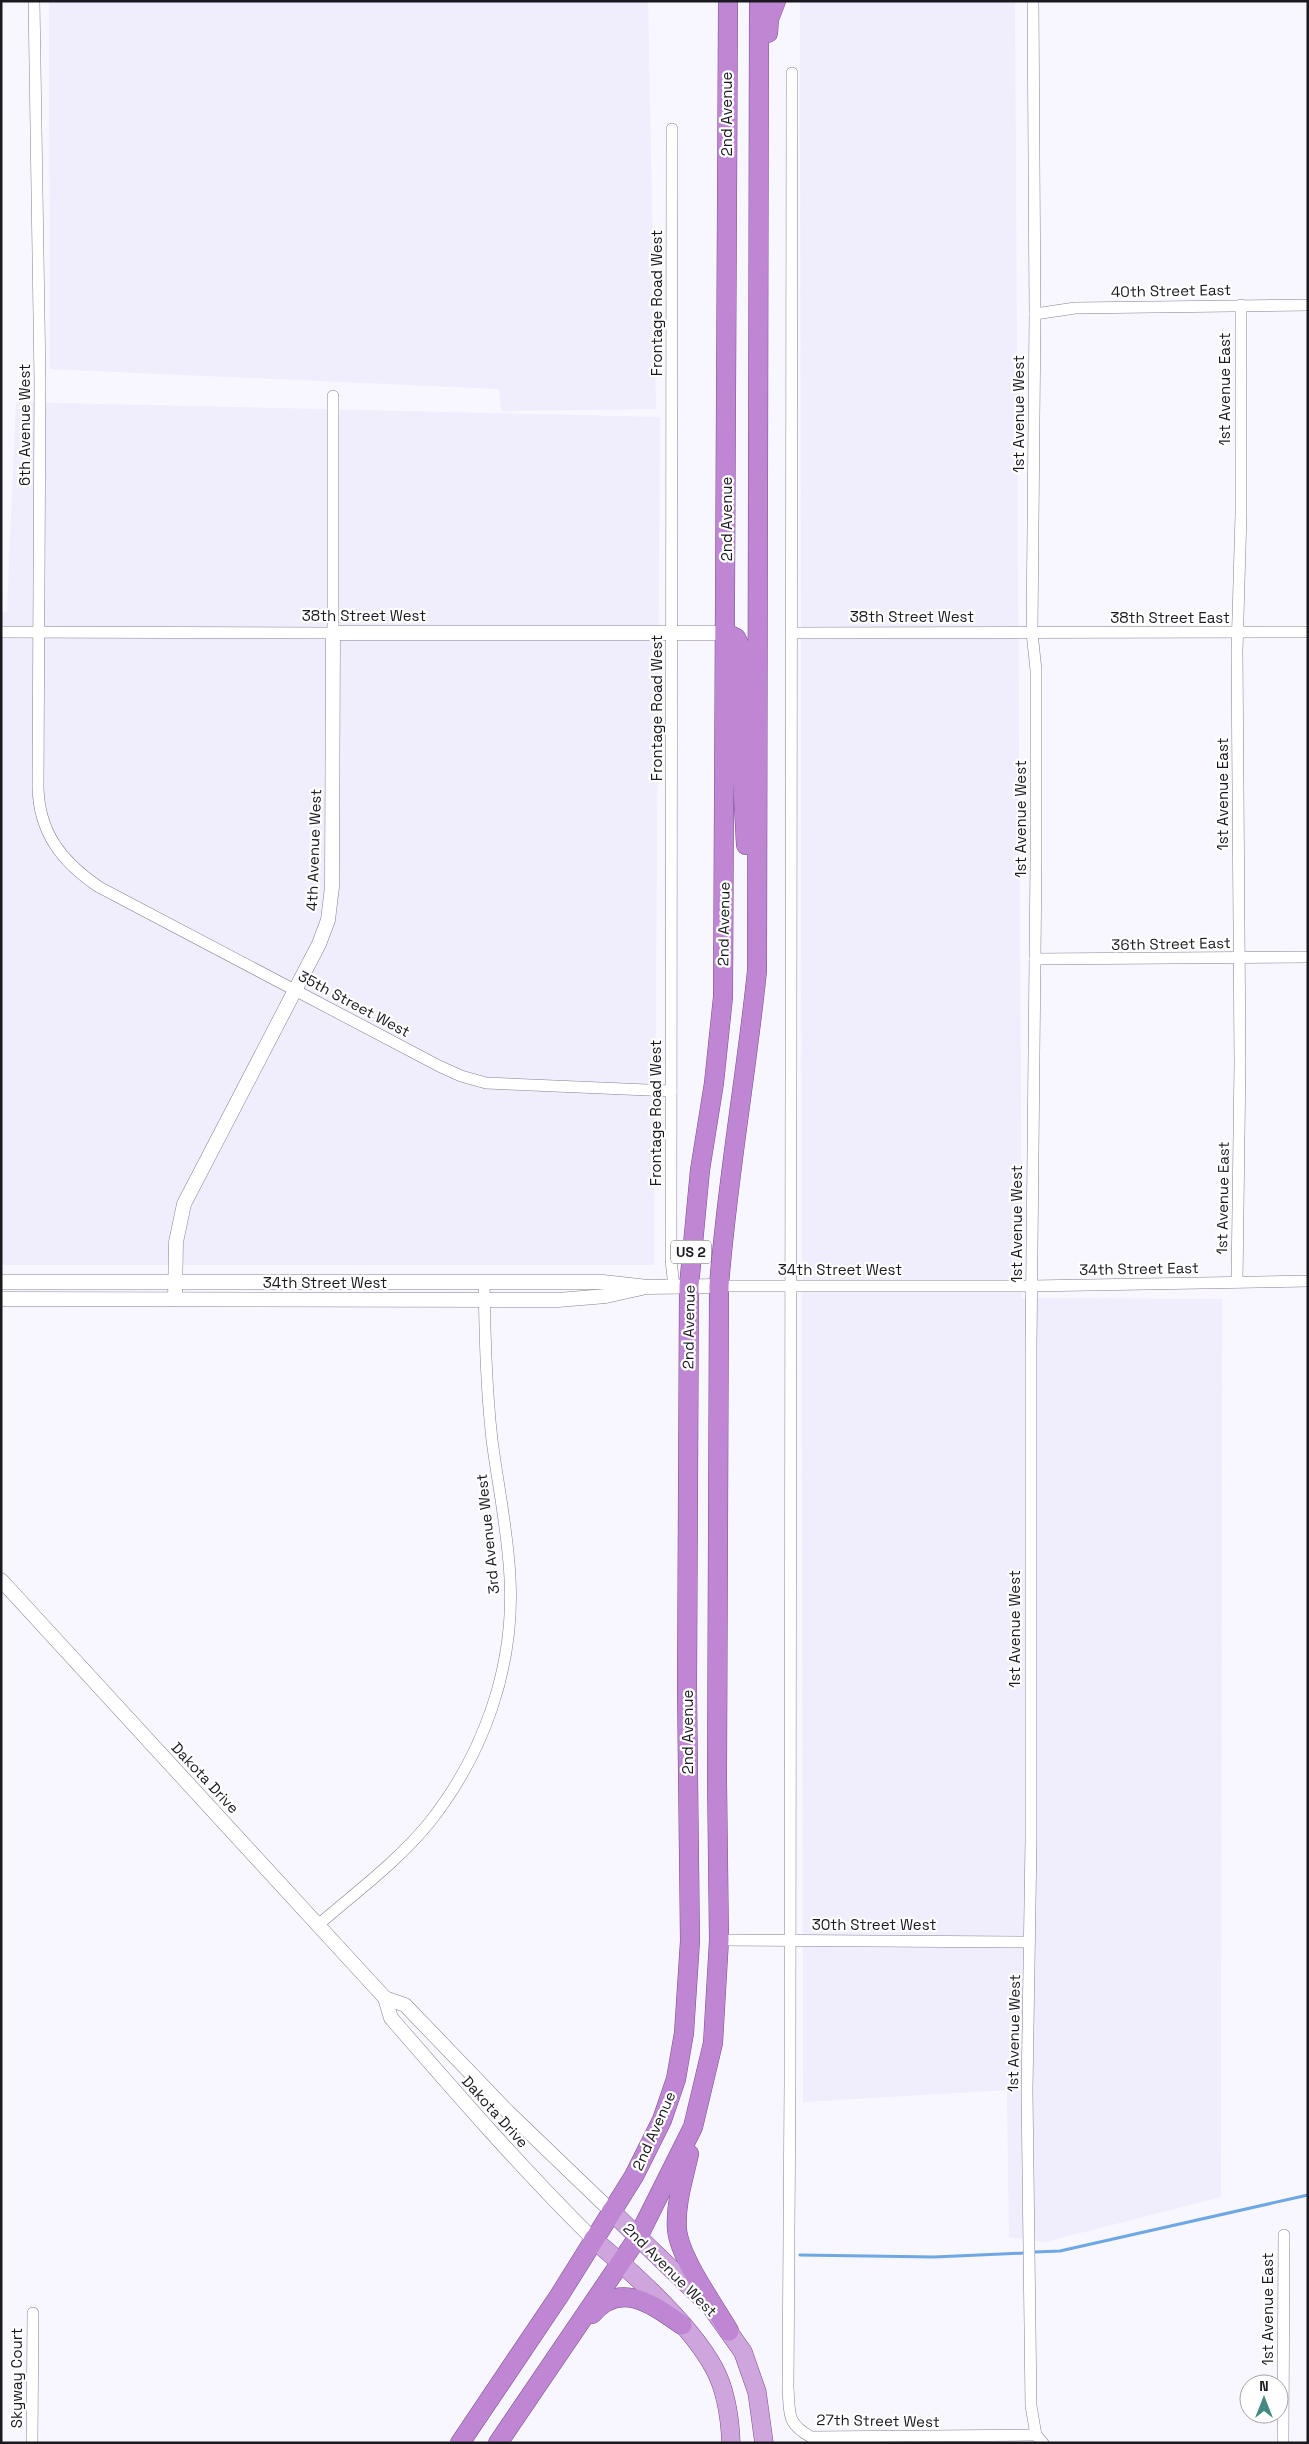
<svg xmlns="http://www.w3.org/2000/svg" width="1309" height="2444" font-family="'Space Grotesk',sans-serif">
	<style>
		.built { fill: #f0edfd }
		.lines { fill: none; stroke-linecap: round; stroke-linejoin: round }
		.stream { stroke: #6da8e5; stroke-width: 3 }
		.minor-casing { stroke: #858293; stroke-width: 12 }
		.tertiary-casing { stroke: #858293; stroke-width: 15 }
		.primary-casing { stroke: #7b4d8d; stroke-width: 19 }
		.trunk-casing { stroke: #7b4d8d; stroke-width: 20 }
		.minor { stroke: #fff; stroke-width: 11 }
		.tertiary { stroke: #fff; stroke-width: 14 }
		.primary { stroke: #cfa5de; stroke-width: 18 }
		.trunk { stroke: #bf87d3; stroke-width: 19 }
		.labels { text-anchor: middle; stroke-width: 4.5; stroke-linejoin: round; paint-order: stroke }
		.shield { fill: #fff; stroke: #5f5e63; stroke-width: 1 }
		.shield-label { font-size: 14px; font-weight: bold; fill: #1a1920 }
		.street-label { font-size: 15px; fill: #1a1920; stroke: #fff }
	</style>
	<rect width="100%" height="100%" fill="#f8f6fe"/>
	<g class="built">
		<polygon points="49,1 648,1 656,409 501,411 499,389 50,369"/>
		<polygon points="800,1 1015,1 1022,1298 1222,1299 1221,2197 1045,2242 1009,2237 1007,2090 803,2102"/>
		<polygon points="16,402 660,417 654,1265 1,1265 1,612 7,612"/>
	</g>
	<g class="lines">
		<g class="stream">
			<polyline points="1035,2252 1060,2251 1308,2195"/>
			<polyline points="800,2255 934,2257 1025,2253"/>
		</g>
		<defs>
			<g id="minor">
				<path d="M34,1L40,380L38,787C39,833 62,862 99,887L439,1066L461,1076L486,1083L671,1091"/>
				<polyline points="1033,1 1035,314 1032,633 1036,670 1036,860 1031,1347 1031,1841 1027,2091 1031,2406 1036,2435 1043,2443"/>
				<path d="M792,73L790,2082L788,2388C790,2414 786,2423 811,2437L1036,2435"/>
				<polyline points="672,129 671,1260 674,1287"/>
				<polyline points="1035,314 1075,308 1308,305"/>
				<polyline points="1,632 333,633 333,396"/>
				<polyline points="792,633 1308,632"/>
				<polyline points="1035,959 1308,957"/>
				<polyline points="1237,1282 1240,1063 1237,651 1241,514 1241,305"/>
				<polyline points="719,1286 1032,1286 1308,1281"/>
				<path d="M318,1925C356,1892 397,1862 429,1823C484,1754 515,1666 510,1578C508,1532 498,1486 492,1440C486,1387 485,1334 484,1282"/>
				<polyline points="719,1940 1029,1942"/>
				<polyline points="32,2443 33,2313"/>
				<polyline points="1283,2443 1284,2235"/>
			</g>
			<g id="tertiary">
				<polyline points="1,1282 603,1282 648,1287 719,1286"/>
				<polyline points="1,1299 558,1300 606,1296 642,1288"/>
				<polyline points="175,1299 176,1242 184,1204 319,944 328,920 332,887 333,633 726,633"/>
				<path d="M1,1580L385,1998L391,2018C457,2094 522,2169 593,2239"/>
				<polyline points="385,1998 405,2005 509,2113 611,2211"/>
			</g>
			<g id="primary">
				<polyline points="611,2211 711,2307 743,2352 757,2392 764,2443"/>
				<path d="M593,2239C631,2271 691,2325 714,2368C726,2390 730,2418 731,2443"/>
			</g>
			<g id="trunk">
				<polyline points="768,33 769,19 776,1"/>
				<polyline points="726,633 736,638 741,648 741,752 746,845"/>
				<path d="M689,2154C684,2177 675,2204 677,2229C679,2257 714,2305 729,2331"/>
				<path d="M592,2314C621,2280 653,2305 682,2325"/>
				<polyline points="460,2443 559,2296 634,2176 662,2120 676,2079 684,2033 690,1941 687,1690 689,1286 700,1170 714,1083 723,997 728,1"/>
				<path d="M498,2443L638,2237L693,2127L713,2043L719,1940L717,1779L719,1286C727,1181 746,1077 757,971L759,1"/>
			</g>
		</defs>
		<use href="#minor" class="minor-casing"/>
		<use href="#tertiary" class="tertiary-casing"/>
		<use href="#primary" class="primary-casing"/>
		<use href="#trunk" class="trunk-casing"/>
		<use href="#minor" class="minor"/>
		<use href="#tertiary" class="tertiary"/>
		<use href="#primary" class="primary"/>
		<use href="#trunk" class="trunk"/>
	</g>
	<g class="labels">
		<rect class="shield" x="671" y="1240.5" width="40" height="23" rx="4"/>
		<g class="shield-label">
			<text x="691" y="1257">US 2</text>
		</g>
		<g class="street-label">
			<text transform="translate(727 114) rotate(-90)" y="5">2nd Avenue</text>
			<text transform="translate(1171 291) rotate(-1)" y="5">40th Street East</text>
			<text transform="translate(657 303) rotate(-90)" y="5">Frontage Road West</text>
			<text transform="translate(1225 389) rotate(-90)" y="5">1st Avenue East</text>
			<text transform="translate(1019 414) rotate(-90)" y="5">1st Avenue West</text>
			<text transform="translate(25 425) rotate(-90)" y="5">6th Avenue West</text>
			<text transform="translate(727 519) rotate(-90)" y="5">2nd Avenue</text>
			<text x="364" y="621">38th Street West</text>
			<text x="912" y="622">38th Street West</text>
			<text x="1170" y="623">38th Street East</text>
			<text transform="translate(657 708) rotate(-90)" y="5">Frontage Road West</text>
			<text transform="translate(1223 794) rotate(-90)" y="5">1st Avenue East</text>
			<text transform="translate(1021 819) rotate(-90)" y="5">1st Avenue West</text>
			<text transform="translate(314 850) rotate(-88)" y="5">4th Avenue West</text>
			<text transform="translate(724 924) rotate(-89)" y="5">2nd Avenue</text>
			<text transform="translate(1171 944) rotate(-1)" y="5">36th Street East</text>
			<text transform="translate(354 1004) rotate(28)" y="5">35th Street West</text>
			<text transform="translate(656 1113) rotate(-90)" y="5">Frontage Road West</text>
			<text transform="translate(1223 1198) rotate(-89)" y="5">1st Avenue East</text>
			<text transform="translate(1017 1224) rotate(-90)" y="5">1st Avenue West</text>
			<text transform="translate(1139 1269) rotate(-1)" y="5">34th Street East</text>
			<text x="840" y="1275">34th Street West</text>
			<text x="325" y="1288">34th Street West</text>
			<text transform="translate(689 1327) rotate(-89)" y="5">2nd Avenue</text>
			<text transform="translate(488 1534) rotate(-96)" y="5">3rd Avenue West</text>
			<text transform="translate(1015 1629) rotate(-90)" y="5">1st Avenue West</text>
			<text transform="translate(688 1732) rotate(-90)" y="5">2nd Avenue</text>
			<text transform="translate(205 1778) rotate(47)" y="5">Dakota Drive</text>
			<text x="874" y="1930">30th Street West</text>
			<text transform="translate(1014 2033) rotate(-89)" y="5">1st Avenue West</text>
			<text transform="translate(495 2112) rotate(48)" y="5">Dakota Drive</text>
			<text transform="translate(654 2131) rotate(-66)" y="5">2nd Avenue</text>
			<text transform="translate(670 2270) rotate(45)" y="5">2nd Avenue West</text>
			<text transform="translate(1268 2309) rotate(-90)" y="5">1st Avenue East</text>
			<text transform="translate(17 2378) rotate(-90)" y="5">Skyway Court</text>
			<text transform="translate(878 2421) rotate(1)" y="5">27th Street West</text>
		</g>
	</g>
	<rect width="1309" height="2444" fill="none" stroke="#1a1920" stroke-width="5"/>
	<g transform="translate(1264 2399)"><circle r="24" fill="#ffffff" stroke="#a3a3a6"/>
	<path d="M0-4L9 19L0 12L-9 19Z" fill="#458a80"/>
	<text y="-8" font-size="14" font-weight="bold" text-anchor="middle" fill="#1a1920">N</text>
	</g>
</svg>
